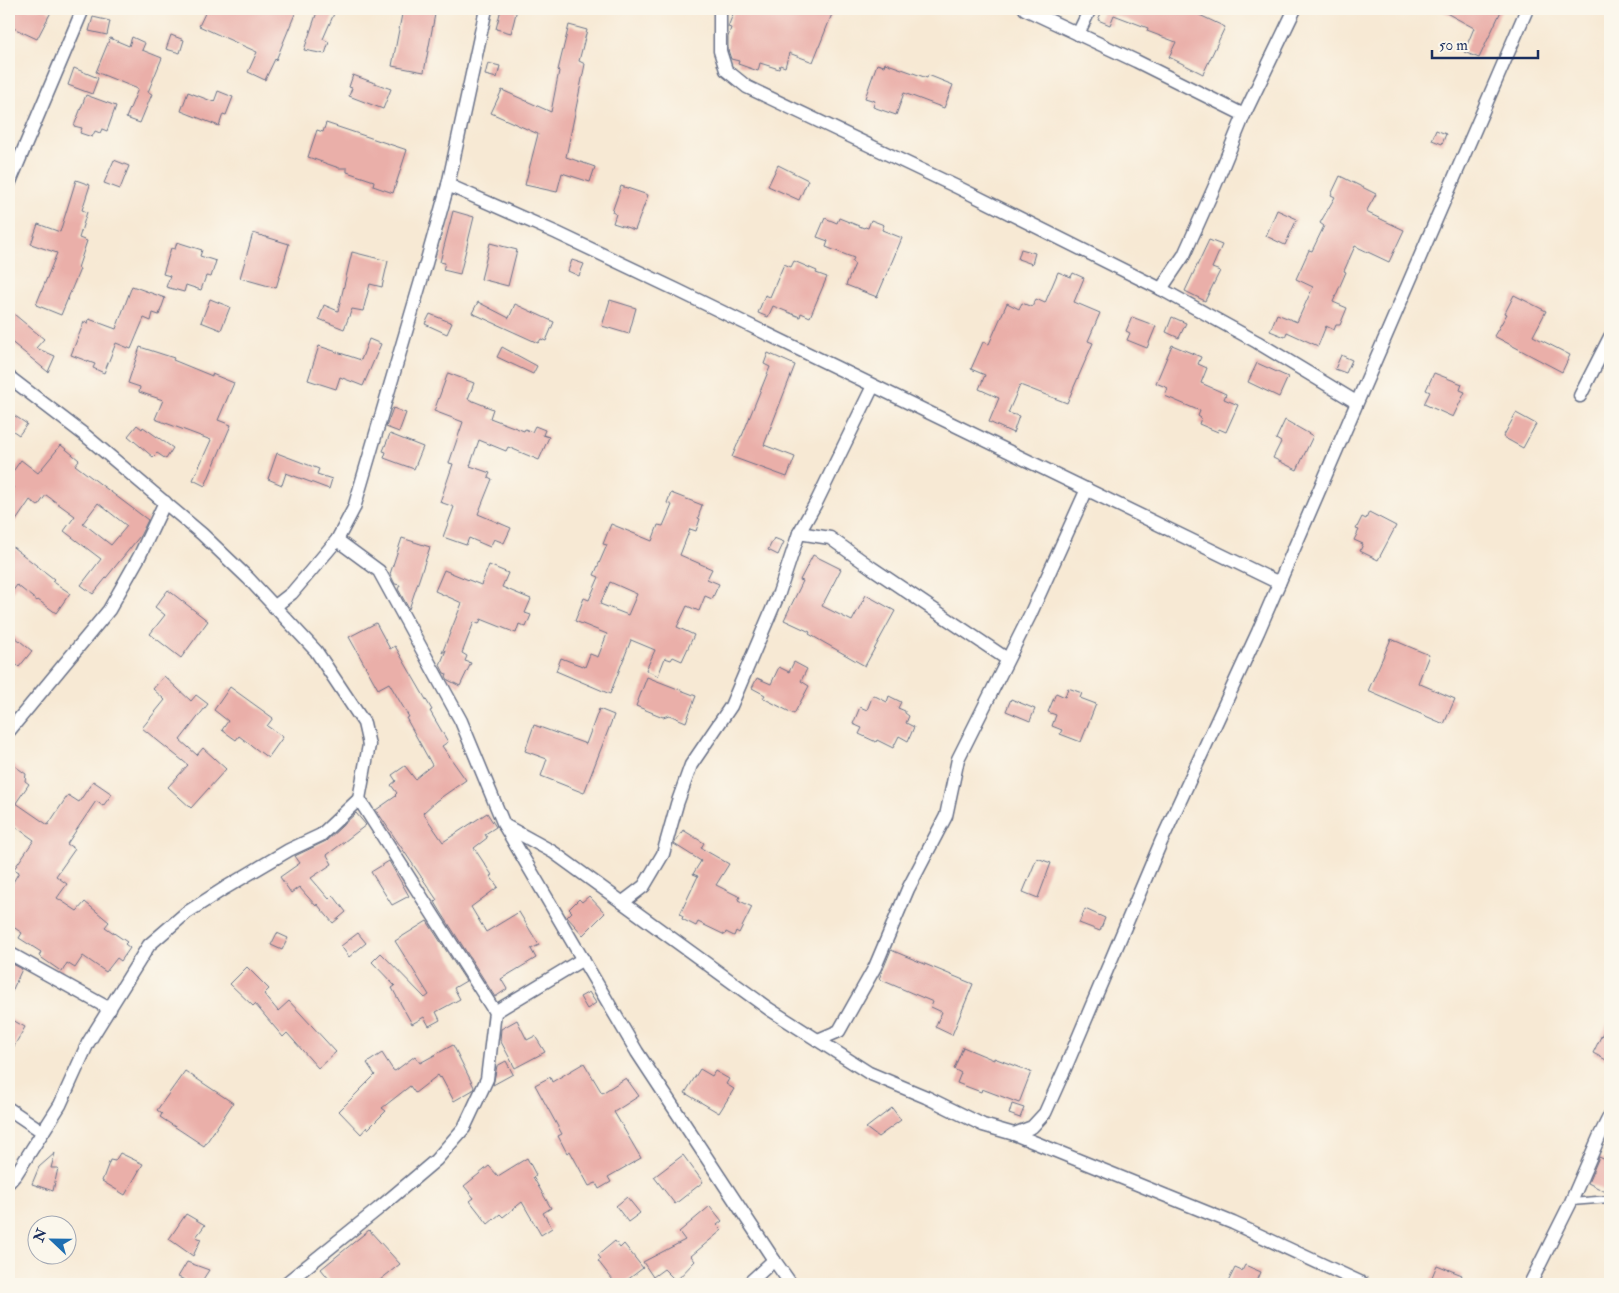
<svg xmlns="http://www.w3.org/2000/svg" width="1619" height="1293" font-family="'IM FELL Double Pica',serif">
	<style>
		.building { fill: #eaafa9; fill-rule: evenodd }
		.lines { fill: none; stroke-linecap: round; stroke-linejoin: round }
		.service-casing { stroke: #687087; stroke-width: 9 }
		.minor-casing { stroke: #687087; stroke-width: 15 }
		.service { stroke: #fff; stroke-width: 6 }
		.minor { stroke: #fff; stroke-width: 12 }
	</style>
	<rect width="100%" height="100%" fill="#fbf7ec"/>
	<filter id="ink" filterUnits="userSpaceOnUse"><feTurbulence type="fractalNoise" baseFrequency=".02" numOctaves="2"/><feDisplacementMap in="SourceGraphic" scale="10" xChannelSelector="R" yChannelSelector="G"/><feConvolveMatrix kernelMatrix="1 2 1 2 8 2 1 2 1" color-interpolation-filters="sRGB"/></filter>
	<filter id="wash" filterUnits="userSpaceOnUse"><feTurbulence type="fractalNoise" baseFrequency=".0096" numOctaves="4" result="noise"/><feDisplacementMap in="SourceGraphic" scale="20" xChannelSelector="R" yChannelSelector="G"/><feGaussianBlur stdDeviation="1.12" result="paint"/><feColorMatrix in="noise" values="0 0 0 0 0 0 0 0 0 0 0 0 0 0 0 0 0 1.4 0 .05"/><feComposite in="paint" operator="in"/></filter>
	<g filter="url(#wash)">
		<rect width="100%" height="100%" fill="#f7e9d4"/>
		<g id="blocks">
			<g class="building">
				<polygon points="9,9 45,9 51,12 37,39 9,26"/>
				<polygon points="207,9 297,9 276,60 275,59 265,80 248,72 257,52 199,26"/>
				<polygon points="318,9 336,9 323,39 329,42 325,54 304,50"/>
				<polygon points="403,9 436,9 424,72 392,66"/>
				<polygon points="501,9 517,9 511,33 496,29"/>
				<polygon points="735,9 834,9 813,62 789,53 785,67 780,65 779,69 760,63 758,71 738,64 739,61 731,59 728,50 728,37 731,28 728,27"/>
				<polygon points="1100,9 1187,9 1225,27 1203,74 1169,57 1176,42 1147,31 1148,28 1114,15 1110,25 1098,20 1102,11"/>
				<polygon points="1439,9 1502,9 1479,58 1464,52 1474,28"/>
				<polygon points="93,17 110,21 107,35 89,31"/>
				<polygon points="569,25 587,30 579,61 585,64 566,157 595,167 590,182 562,173 557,192 525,185 538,134 491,113 502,90 551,112 559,71 558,70"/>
				<polygon points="171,35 184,40 180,53 166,49"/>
				<polygon points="132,37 145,43 142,50 162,58 148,92 152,94 140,123 126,118 138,89 96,72 110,38 129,46"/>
				<polygon points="488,63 500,66 497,78 485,75"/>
				<polygon points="885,63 927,78 928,75 953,85 944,108 904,93 896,115 873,107 875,101 865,98 877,64 884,66"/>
				<polygon points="74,68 98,78 92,94 68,85"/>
				<polygon points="353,75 391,89 383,109 349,96 352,88 349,87"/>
				<polygon points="218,91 233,97 226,115 223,114 219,126 181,111 188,92 214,102"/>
				<polygon points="86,95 116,106 107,131 102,129 100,133 95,131 92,137 80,133 82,128 74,126"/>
				<polygon points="326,123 407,150 393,193 373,186 374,181 347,172 347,168 339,168 308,157 317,130 323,132"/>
				<polygon points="1436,130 1446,134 1442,144 1432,140"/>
				<polygon points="114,160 129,166 120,189 104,183"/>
				<polygon points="778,165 808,180 799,200 768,186"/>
				<polygon points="1340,176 1376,194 1366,212 1404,230 1389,262 1355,246 1344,271 1346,272 1333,302 1347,308 1340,325 1336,325 1334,330 1326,326 1318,346 1287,332 1285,337 1270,331 1277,314 1297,322 1313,287 1296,279 1309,250 1312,251 1324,226 1320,223 1335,197 1331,195"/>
				<polygon points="76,180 90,185 82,210 87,212 79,238 87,241 78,268 80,269 61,315 36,305 57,253 31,244 38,224 60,232"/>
				<polygon points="621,186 648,195 635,230 613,223 616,214 612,212"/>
				<polygon points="1277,210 1297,219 1285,245 1266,236"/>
				<polygon points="453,211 474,217 460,274 443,270 445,263 440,262"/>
				<polygon points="825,218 837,223 839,218 864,228 865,227 868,228 871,220 884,225 882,230 902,238 877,297 846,285 855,264 852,262 854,258 826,247 828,241 817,237"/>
				<polygon points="253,233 289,244 276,288 240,278"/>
				<polygon points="1209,240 1222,245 1212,268 1220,271 1205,301 1185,291"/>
				<polygon points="177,242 202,250 200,256 216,261 211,277 206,276 201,290 186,285 184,292 166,287 170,276 163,274 171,248 175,249"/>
				<polygon points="490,243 517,250 508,286 481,279"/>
				<polygon points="1021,249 1035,253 1032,264 1018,259"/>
				<polygon points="352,252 388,261 382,287 370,284 363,311 352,309 344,329 319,319 324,305 338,311"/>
				<polygon points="572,260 584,264 579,276 568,271"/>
				<polygon points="794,261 817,271 816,273 827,277 810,317 801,313 800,317 773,306 768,317 758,313 765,295 770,297 784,264 791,267"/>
				<polygon points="1058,272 1071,277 1073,273 1084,278 1074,302 1100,313 1088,341 1093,343 1067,403 1020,385 1008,413 1019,416 1013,433 989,422 999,398 979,389 985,375 971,369 983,342 989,344 1007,303 1019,309 1022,303 1032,307 1036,299 1045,303"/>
				<polygon points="132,286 165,298 159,315 153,313 151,321 144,318 131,349 116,343 104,373 93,368 95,364 71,355 84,322 88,323 89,319 116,329"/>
				<polygon points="1514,295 1546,311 1533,336 1570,355 1562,372 1494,336 1507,314 1505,313"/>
				<polygon points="210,299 230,307 221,330 201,322"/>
				<polygon points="610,300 636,308 629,334 602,326"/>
				<polygon points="478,302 509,318 515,304 554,322 546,341 541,339 538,343 472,313"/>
				<polygon points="9,310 44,339 36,348 55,356 48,372 9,340"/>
				<polygon points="430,314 452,323 447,334 425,324"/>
				<polygon points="1132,317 1156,326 1147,348 1127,340 1130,333 1126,331"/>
				<polygon points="1172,317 1186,323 1179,338 1166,332"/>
				<polygon points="369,339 381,344 363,386 340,377 336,389 308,380 319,346 361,360"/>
				<polygon points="1172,345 1201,357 1198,364 1207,368 1201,383 1226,394 1224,399 1238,405 1226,432 1219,429 1218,432 1199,424 1201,418 1198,416 1200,411 1165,396 1168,388 1156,383"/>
				<polygon points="140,347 174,358 173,360 212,376 212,374 234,383 218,420 231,425 205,486 193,480 211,440 155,419 163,400 139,392 140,387 128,383"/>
				<polygon points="502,347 537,366 533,374 497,357"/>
				<polygon points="768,353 795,365 764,445 795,457 787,477 732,457 741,436 742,436 770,367 764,364"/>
				<polygon points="1341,355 1352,360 1346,373 1335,369"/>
				<polygon points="1257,363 1288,377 1279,397 1248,382"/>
				<polygon points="448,373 474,383 468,399 493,409 490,418 524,431 525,429 532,432 535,426 545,430 543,435 549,437 539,460 508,447 506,451 479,440 470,466 490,473 488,477 492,479 478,514 511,528 504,543 494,539 490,547 469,538 466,545 443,537 454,507 440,502 453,464 449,463 463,422 434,411"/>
				<polygon points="1434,373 1462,384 1460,390 1465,392 1453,417 1424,404 1430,392 1426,390"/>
				<polygon points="393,408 406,413 399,432 386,427"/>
				<polygon points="9,412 27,424 19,435 9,428"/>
				<polygon points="1516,413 1536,424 1523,448 1503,437"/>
				<polygon points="1285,420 1313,436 1297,470 1273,458 1281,442 1276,439"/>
				<polygon points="137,425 142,429 143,427 173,448 166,459 157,453 153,457 128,436"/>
				<polygon points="390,434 423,447 414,469 384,458 386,452 383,451"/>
				<path d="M61,445L79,460L75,465L148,520L140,536L93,594L81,585L101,559L64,531L75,516L46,495L38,506L30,500L9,531V496L14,488L9,484V477L21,460L38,473ZM98,503L127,526L111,545L83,523Z"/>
				<polygon points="277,453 319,469 317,474 332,479 329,489 286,473 282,485 268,479"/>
				<path d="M671,493L702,505L698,518L700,519L696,531L690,529L680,555L712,569L707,579L719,584L712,599L705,596L699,611L687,606L677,627L694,635L682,661L673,657L671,660L665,658L658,676L646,670L655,650L631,640L610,694L556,671L561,658L585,667L590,654L598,657L607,634L575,621L584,598L589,600L599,577L594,575L607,545L603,544L611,524L652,541L658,525L663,526L672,505L667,503ZM610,582L637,594L628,615L600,604Z"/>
				<polygon points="1369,512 1396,526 1378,560 1360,551 1363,544 1354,540 1359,530 1356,529 1362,517 1366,519"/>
				<polygon points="402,538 430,547 409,609 398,589 400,585 395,584 390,574"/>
				<polygon points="774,538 784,542 778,555 768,550"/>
				<polygon points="9,544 54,579 52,581 70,593 56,613 38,600 37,601 17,585 9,596"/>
				<polygon points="813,555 841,569 822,606 852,621 866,595 895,611 865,666 809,634 810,632 784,620 803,581 800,580"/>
				<polygon points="489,565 508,573 502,587 531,599 525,613 531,615 526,627 519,624 516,633 481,619 479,624 474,622 462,653 467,656 465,661 471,663 460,686 448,680 446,676 447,674 444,673 440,665 446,650 442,653 462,603 435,591 444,570 481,585"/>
				<polygon points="168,590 208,621 181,658 150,634 165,615 155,607"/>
				<polygon points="376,623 390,649 395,646 432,710 430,711 448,742 442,746 466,780 436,801 423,813 443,842 487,813 496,827 485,834 487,838 474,848 492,875 490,876 498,887 471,907 486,932 519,912 539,945 531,949 536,958 501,979 507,989 495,997 441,912 435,902 437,900 376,810 396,796 395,795 397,793 391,785 396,781 392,775 405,766 415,779 432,765 406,718 409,717 389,683 378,689 349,637"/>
				<polygon points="9,632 32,651 19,667 9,658"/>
				<polygon points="1391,639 1429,655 1418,683 1455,699 1444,724 1368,691"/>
				<polygon points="794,662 807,669 801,681 809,686 794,714 763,698 765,695 752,688 757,678 771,684 779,667 789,672"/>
				<polygon points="164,676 191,701 196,695 208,704 180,740 197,755 203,748 226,769 191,808 168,787 188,765 142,728 165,700 153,689"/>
				<polygon points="647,677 696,696 686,722 669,715 663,717 636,706"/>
				<polygon points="230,687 273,718 267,726 283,737 268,758 239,736 236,740 222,730 228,721 214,710"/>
				<polygon points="1068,688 1082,693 1080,698 1096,704 1081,742 1060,734 1062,730 1052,726 1056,715 1048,712 1056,693 1065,697"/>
				<polygon points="873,695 887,702 889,696 901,702 898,708 905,711 905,713 909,716 906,723 914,727 908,741 899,736 893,748 877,740 876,742 859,734 862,728 853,724 860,707 867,710"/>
				<polygon points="1011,699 1035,709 1030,721 1006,711"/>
				<polygon points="599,709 614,715 584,793 541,776 547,759 525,751 534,725 586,744"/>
				<polygon points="9,762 26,774 25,781 29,784 16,803 48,825 68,795 79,802 93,781 112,794 103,806 96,801 67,844 75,849 56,876 67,884 57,898 77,911 85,902 109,922 105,927 127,942 125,944 130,948 121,961 117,958 106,972 83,956 75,968 67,963 62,972 39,956 41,952 19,938 22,933 9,924 9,889 19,872 14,869 34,840 9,822"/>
				<polygon points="356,813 366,825 327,855 332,864 311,878 329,899 333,895 346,912 333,923 317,904 316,906 299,887 291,893 280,877 300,863 295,856 326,841"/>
				<polygon points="683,830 704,843 701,848 729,864 716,885 740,897 738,900 752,907 739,933 736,931 734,936 726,932 725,935 698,922 696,926 682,919 683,916 680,914 698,876 693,874 701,861 674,844"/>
				<polygon points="1037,858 1051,863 1038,898 1023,892"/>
				<polygon points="389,861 409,896 392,905 371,872"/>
				<polygon points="589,896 605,913 583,935 567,917 572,912 569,909 579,899 582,902"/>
				<polygon points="1085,909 1105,918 1100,931 1079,923"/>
				<polygon points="427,921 466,981 454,988 460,999 436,1012 440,1020 429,1026 424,1017 412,1024 392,988 395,986 372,962 381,953 425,998 429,995 395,941"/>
				<polygon points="277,933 288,938 282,950 271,945"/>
				<polygon points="358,933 366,943 349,957 341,946"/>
				<polygon points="891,950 973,984 952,1035 935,1027 942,1012 931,1007 933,1002 879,979"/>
				<polygon points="9,962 22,969 9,998"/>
				<polygon points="247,967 269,989 264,994 278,1011 289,1001 336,1052 318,1068 287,1033 283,1037 255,1004 253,1006 230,984"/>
				<polygon points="589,992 596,1003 587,1009 580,997"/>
				<polygon points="9,1018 25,1027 9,1055"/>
				<polygon points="1610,1018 1610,1062 1593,1053"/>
				<polygon points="517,1020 527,1040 535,1036 545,1052 515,1068 500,1040 501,1029"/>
				<polygon points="453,1045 474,1087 473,1090 454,1101 441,1077 440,1078 438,1075 415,1093 410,1086 382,1108 386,1111 368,1129 367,1127 361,1134 339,1111 375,1075 367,1063 382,1053 393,1070 395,1071 415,1056 420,1063"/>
				<polygon points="963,1047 994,1060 994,1058 1031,1072 1019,1103 982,1089 981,1092 957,1083 961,1073 954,1069"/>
				<polygon points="506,1061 513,1074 493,1085 497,1066"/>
				<polygon points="584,1063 602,1093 626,1078 639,1096 614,1112 641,1158 608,1177 611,1182 599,1189 596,1183 589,1186 570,1151 567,1153 558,1136 562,1134 535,1085 550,1077 552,1082"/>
				<polygon points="700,1069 712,1076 715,1071 729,1079 726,1084 734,1089 719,1113 685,1093"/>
				<polygon points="185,1071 233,1103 204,1146 160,1117 162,1114 157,1110"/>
				<polygon points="1012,1104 1024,1108 1020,1118 1009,1114"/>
				<polygon points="892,1108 901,1120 878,1137 866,1128"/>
				<polygon points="55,1153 51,1168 58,1168 53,1191 32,1184 39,1167"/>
				<polygon points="120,1153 143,1164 125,1195 102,1181 110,1160 115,1161"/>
				<polygon points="683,1155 703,1182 675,1204 654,1177"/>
				<polygon points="1599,1157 1610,1162 1610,1194 1588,1183"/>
				<polygon points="527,1158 536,1175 533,1177 551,1208 543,1213 552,1228 541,1235 522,1202 503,1217 500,1214 488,1224 470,1201 474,1198 464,1186 489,1166 498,1176"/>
				<polygon points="627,1197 640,1213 628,1222 616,1206"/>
				<polygon points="710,1206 722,1221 717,1225 722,1230 691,1256 695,1261 676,1281 664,1269 653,1277 643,1262 685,1240 679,1232"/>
				<polygon points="186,1214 205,1225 196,1237 201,1239 193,1256 169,1239"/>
				<polygon points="369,1230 400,1264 375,1284 333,1284 321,1269"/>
				<polygon points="615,1241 620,1248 624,1244 643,1268 622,1284 616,1284 598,1261 601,1259 598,1255"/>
				<polygon points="187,1262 209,1270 200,1284 186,1284 187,1281 178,1277"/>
				<polygon points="1245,1265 1261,1272 1256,1284 1227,1284 1235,1268 1242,1271"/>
				<polygon points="1437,1265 1462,1275 1458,1284 1429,1284"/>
			</g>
		</g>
	</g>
	<g filter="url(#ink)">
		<use href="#blocks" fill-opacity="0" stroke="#687087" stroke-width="1"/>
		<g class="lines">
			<defs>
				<polyline id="service" points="1571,1202 1610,1199"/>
				<g id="minor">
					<polyline points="720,9 720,51 726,70 747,87 957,187 1161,289 1257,342 1356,402"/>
					<polyline points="1025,9 1136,61 1244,115 1214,188 1184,255 1161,289"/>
					<polyline points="1078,34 1090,9"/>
					<polyline points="1244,115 1295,9"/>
					<polyline points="9,184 83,9"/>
					<polyline points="448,185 557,233 677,290 1279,583"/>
					<polyline points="9,377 86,436 202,534 248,578 316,651 364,723 369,745 359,799 321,835 289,850 225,888 186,913 149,945 88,1043 60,1105 16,1174 9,1182"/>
					<polyline points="1580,396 1610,337"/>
					<polyline points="799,533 830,538 872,568 1007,659"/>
					<polyline points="337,540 379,571 461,721 504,825 637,1052 774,1260 748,1284"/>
					<polyline points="274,607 292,593 337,540 354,508 423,274 448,185 486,9"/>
					<polyline points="9,731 109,610 139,557 165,502"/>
					<polyline points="359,799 495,1012 583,959"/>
					<polyline points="504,825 553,852 769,1009 869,1073 926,1097 983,1125 1014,1134 1032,1127 1045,1113 1067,1064 1161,842 1258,632 1527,9"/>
					<polyline points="623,902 644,886 663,854 677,804 691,765 731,706 779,593 799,533 817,501 873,386"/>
					<polyline points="9,953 110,1009"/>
					<polyline points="818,1040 839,1031 875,967 908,889 946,816 958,759 1030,615 1087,489"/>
					<polyline points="9,1109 43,1132"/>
					<polyline points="1014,1134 1233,1223 1364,1284"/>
					<polyline points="774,1260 791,1284"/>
					<polyline points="285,1284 378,1209 436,1160 464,1128 487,1079 495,1012"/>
					<polyline points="1530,1284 1571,1202 1600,1135 1610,1115"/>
				</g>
			</defs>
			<use href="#service" class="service-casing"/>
			<use href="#minor" class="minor-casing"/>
			<use href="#service" class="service"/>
			<use href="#minor" class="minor"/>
		</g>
	</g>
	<rect width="1619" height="1293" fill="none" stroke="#fbf7ec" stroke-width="30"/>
	<g transform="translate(52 1240) rotate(292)"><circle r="24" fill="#fbf7ec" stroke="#a1a7b3"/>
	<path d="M0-4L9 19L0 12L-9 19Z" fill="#1f6fb2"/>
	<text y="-8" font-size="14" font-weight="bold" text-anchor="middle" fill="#1b2f5e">N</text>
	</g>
	<path d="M1432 50v8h106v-8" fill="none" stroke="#1b2f5e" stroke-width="2.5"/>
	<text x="1439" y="50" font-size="15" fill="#1b2f5e" stroke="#fbf7ec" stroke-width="4" paint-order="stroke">50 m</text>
</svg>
